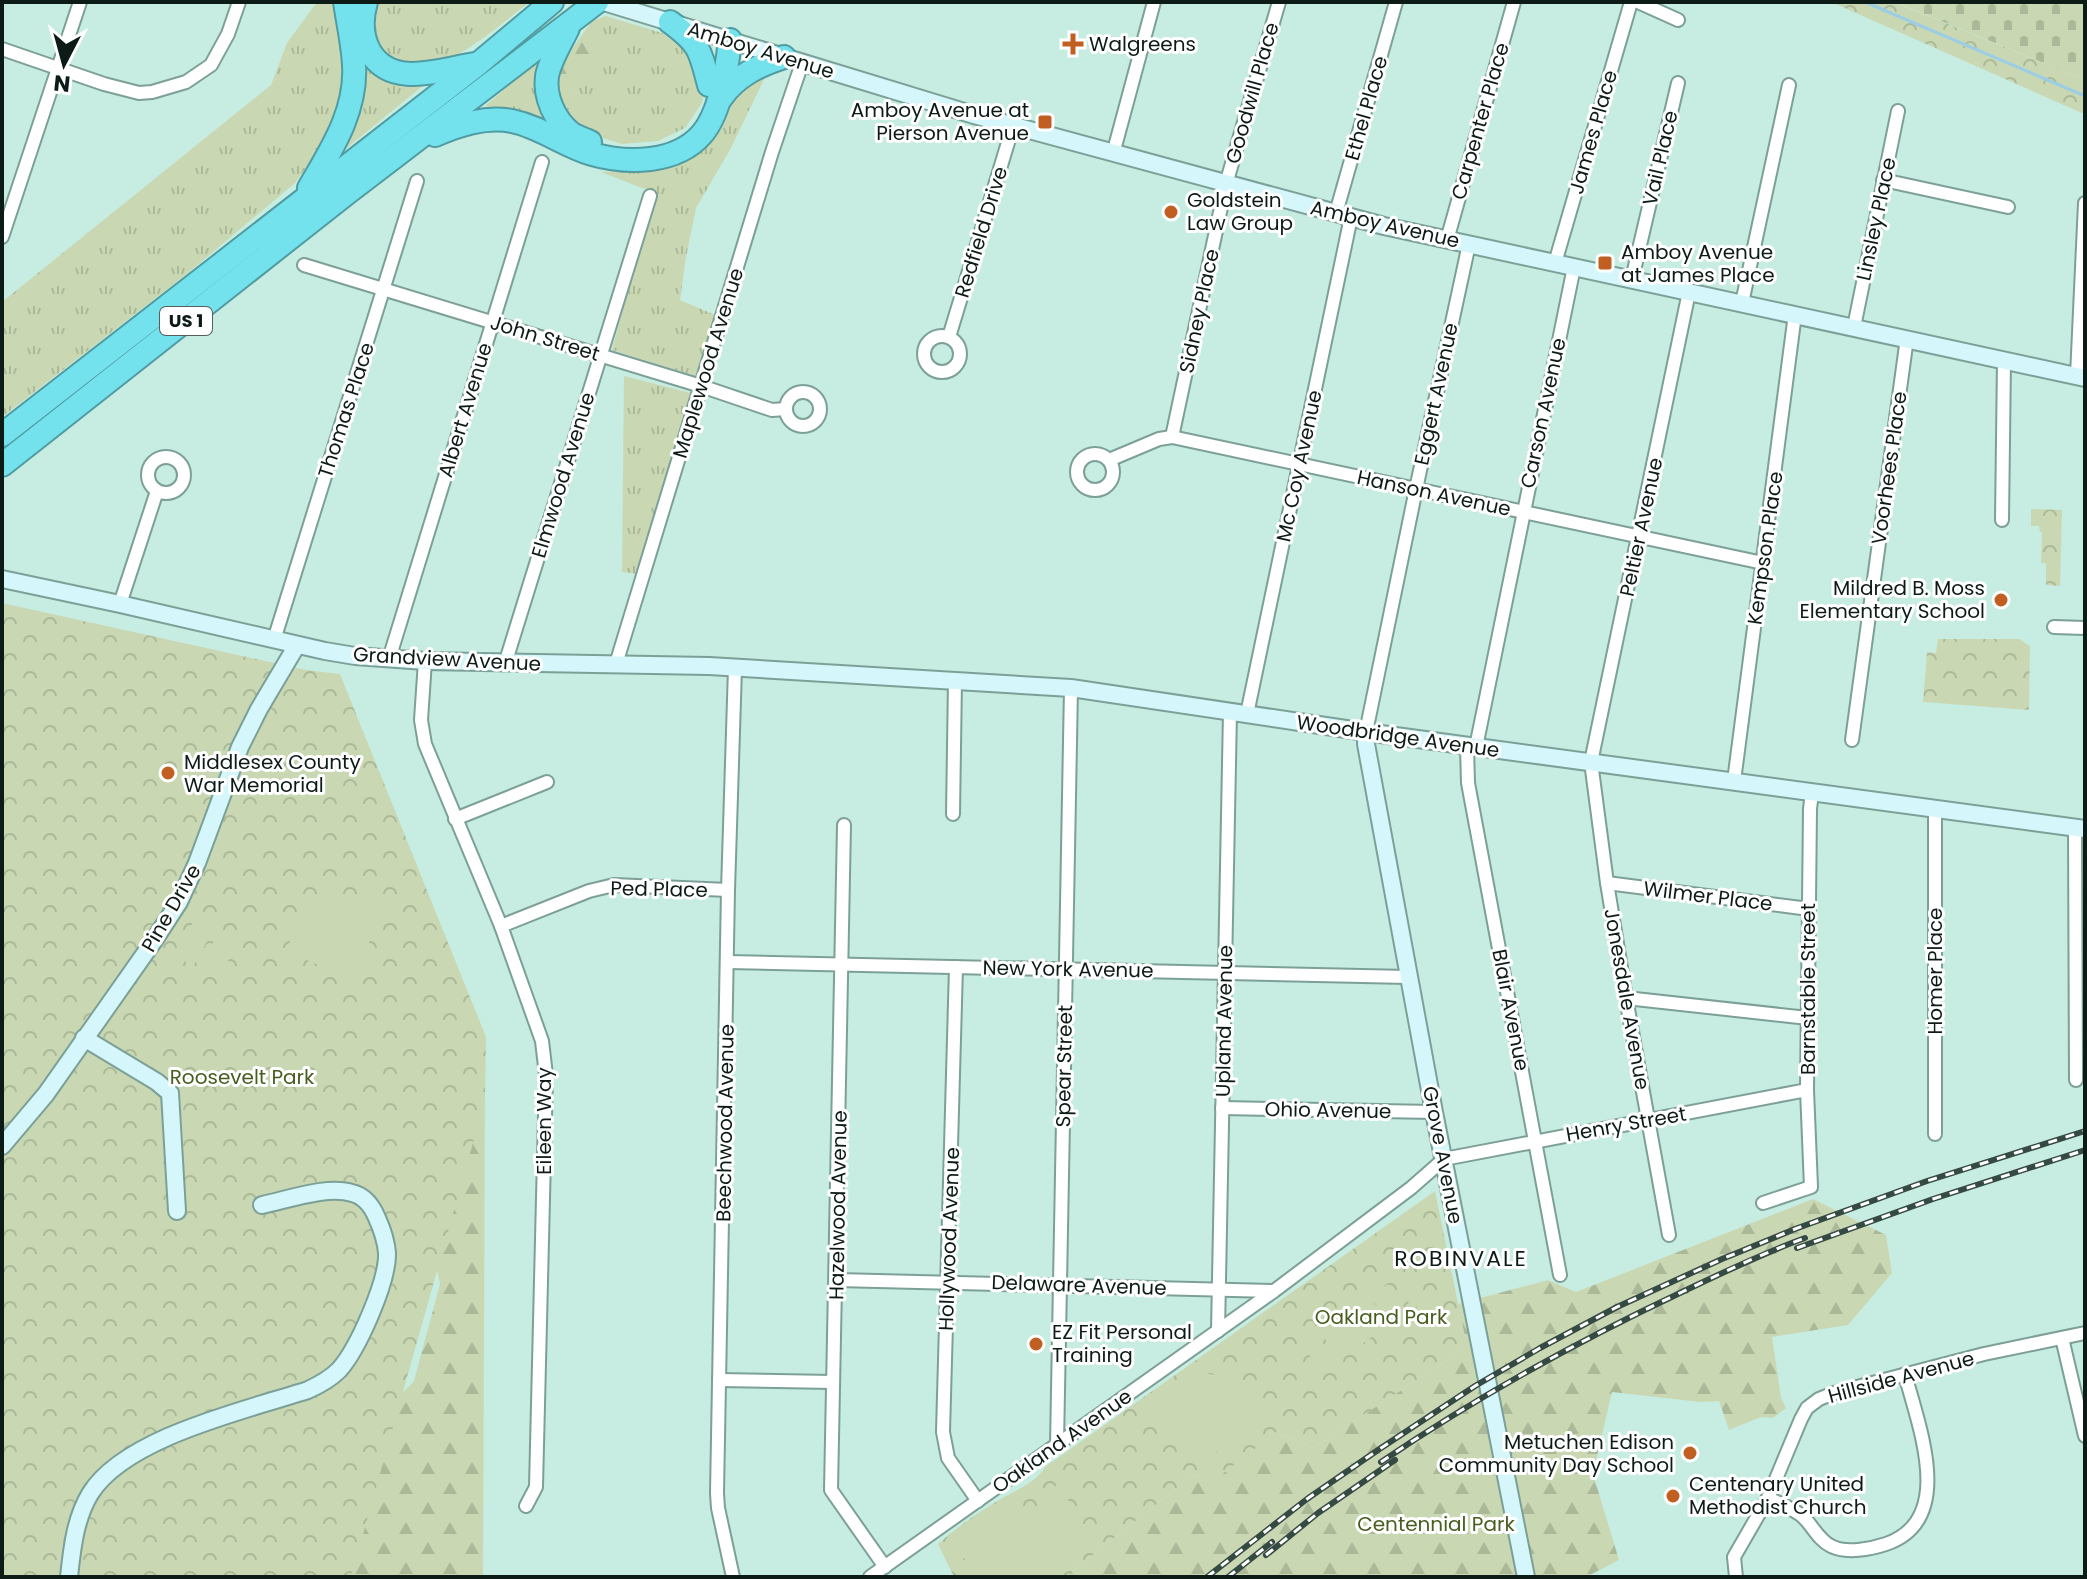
<svg xmlns="http://www.w3.org/2000/svg" width="2087" height="1579" font-family="Poppins,sans-serif">
	<style>
		.grass { fill: url(#grass-tufts) }
		.forest { fill: url(#forest-firs) }
		.cemetery { fill: url(#cemetery-stones) }
		.park { fill: url(#park-crowns) }
		.pitch { fill: #c9d8b3 }
		.lines { fill: none; stroke-linecap: round; stroke-linejoin: round }
		.stream { stroke: #9bcde5; stroke-width: 3 }
		.street-casing { stroke: #7ca097; stroke-width: 16 }
		.secondary-casing { stroke: #7ca097; stroke-width: 20 }
		.highway-casing { stroke: #509ca2; stroke-width: 26 }
		.street { stroke: #fff; stroke-width: 12 }
		.secondary { stroke: #d5f6fa; stroke-width: 16 }
		.highway { stroke: #74e2ed; stroke-width: 22 }
		.rail-casing { stroke: #364a44; stroke-width: 6 }
		.rail { stroke: #fff; stroke-width: 3; stroke-dasharray: 9; stroke-linecap: butt }
		.poi-dot { fill: #c15f23; stroke: #fff; stroke-width: 3 }
		.labels { text-anchor: middle; stroke-width: 6; stroke-linejoin: round; paint-order: stroke }
		.shield { fill: #fff; stroke: #565f5d; stroke-width: 2 }
		.shield-label { font-size: 18px; font-weight: bold; fill: #0d1b17 }
		.poi-label { font-size: 20px; fill: #0d1b17; stroke: #fff; text-anchor: start }
		.street-label { font-size: 20px; fill: #0d1b17; stroke: #fff }
		.park-label { font-size: 20px; fill: #485d1e; stroke: #fff }
		.neighbourhood-label { font-size: 22px; letter-spacing: 2px; fill: #0d1b17; stroke: #fff }
	</style>
	<defs>
		<pattern id="grass-tufts" width="24" height="20" patternUnits="userSpaceOnUse" patternTransform="scale(2)"><rect width="24" height="20" fill="#c9d8b3"/><path d="M3 7l-1-3M5 7V3M7 7l1-3M15 17l-1-3M17 17v-4M19 17l1-3" fill="none" stroke="#abb999"/></pattern>
		<pattern id="forest-firs" width="22" height="20" patternUnits="userSpaceOnUse" patternTransform="scale(2)"><rect width="22" height="20" fill="#c9d8b3"/><path d="M5 1l3.5 6h-7zM16 11l3.5 6h-7z" fill="#abb999"/></pattern>
		<pattern id="cemetery-stones" width="16" height="16" patternUnits="userSpaceOnUse" patternTransform="scale(2)"><rect width="16" height="16" fill="#c9d8b3"/><path d="M2 7V4a2 2 0 0 1 4 0v3zM10 15v-3a2 2 0 0 1 4 0v3z" fill="#abb999"/></pattern>
		<pattern id="park-crowns" width="20" height="18" patternUnits="userSpaceOnUse" patternTransform="scale(2)"><rect width="20" height="18" fill="#c9d8b3"/><path d="M2 6a3 3 0 1 1 6 0M12 15a3 3 0 1 1 6 0" fill="none" stroke="#abb999"/></pattern>
	</defs>
	<rect width="100%" height="100%" fill="#c7ece2"/>
	<g class="grass">
		<polygon points="317,2 338,2 346,48 345,88 333,130 295,183 188,273 2,417 2,302 271,85 287,43"/>
		<path d="M377,2H530C500,24 442,79 403,67C395,65 387,59 380,56L369,18Z"/>
		<polygon points="606,16 662,33 698,59 705,87 702,103 685,128 658,141 622,144 583,132 560,108 598,50 592,21"/>
		<polygon points="359,44 384,75 425,84 331,161"/>
		<polygon points="550,51 564,135 518,114 485,106"/>
		<polygon points="767,73 731,148 696,208 686,257 680,300 715,315 699,377 612,350 655,193 601,172 661,170 697,153 716,131 734,95"/>
		<polygon points="624,376 691,393 638,574 622,572"/>
	</g>
	<g class="forest">
		<path d="M592,21L599,50L560,108C551,72 572,50 592,21Z"/>
		<polygon points="470,1099 485,1100 483,1577 184,1577 345,1452 414,1381 440,1284 416,1178"/>
		<polygon points="1813,1199 1886,1235 1892,1273 1848,1325 1772,1337 1781,1398 1786,1408 1773,1418 1761,1417 1729,1430 1719,1401 1701,1402 1612,1392 1593,1474 1619,1560 1586,1577 1065,1577 1193,1475 1216,1478 1276,1432 1313,1448 1467,1347 1458,1304 1548,1280 1576,1292"/>
	</g>
	<polygon class="cemetery" points="1895,2 2085,2 2085,80"/>
	<g class="park">
		<polygon points="1831,2 1894,2 2085,80 2085,132 2084,114"/>
		<polygon points="2031,509 2062,510 2060,586 2046,585 2046,563 2041,563 2042,532 2040,532 2039,526 2031,526"/>
		<polygon points="2,603 306,670 340,674 486,1037 485,1100 351,1577 2,1577"/>
		<polygon points="1938,639 2019,639 2030,646 2029,710 1923,702 1927,652 1936,653"/>
		<path d="M1435,1191L1467,1347L1313,1448L1276,1432L1216,1479L1193,1475L1065,1577H954L938,1544C955,1529 974,1515 994,1503C1009,1493 1036,1484 1045,1467Z"/>
	</g>
	<g class="pitch">
		<path d="M348,899L365,900L385,910L351,979L286,951C301,915 307,904 348,899Z"/>
		<polygon points="193,922 212,933 193,966 174,955"/>
		<polygon points="217,936 236,947 217,980 198,968"/>
		<polygon points="1406,1271 1426,1300 1413,1309 1393,1280"/>
		<polygon points="1388,1284 1408,1313 1395,1322 1375,1293"/>
		<polygon points="1370,1297 1390,1325 1376,1335 1356,1306"/>
		<polygon points="1351,1310 1371,1338 1358,1347 1338,1319"/>
		<polygon points="1333,1323 1353,1351 1340,1360 1320,1332"/>
		<polygon points="1315,1335 1335,1364 1322,1373 1302,1345"/>
		<path d="M1196,1373C1230,1373 1252,1390 1273,1416L1236,1444L1231,1440L1204,1461L1194,1460L1176,1436L1171,1439L1141,1400L1165,1384Z"/>
		<polygon points="1057,1485 1078,1513 1065,1523 1044,1494"/>
		<path d="M1004,1503C1042,1507 1061,1518 1086,1547L1048,1577H978L947,1536L993,1504Z"/>
	</g>
	<g class="lines">
		<polyline class="stream" points="1865,2 2085,96"/>
		<defs>
			<g id="street">
				<polyline points="1638,2 1678,20"/>
				<polyline points="2,49 104,84 139,93 152,92 186,82 211,65 228,34 239,2"/>
				<polyline points="1113,154 1154,2"/>
				<polyline points="1883,180 2008,207"/>
				<polyline points="1336,213 1396,2"/>
				<polyline points="2,237 80,2"/>
				<polyline points="1447,240 1514,2"/>
				<polyline points="1555,263 1631,2"/>
				<polyline points="304,265 701,386 772,410 786,409"/>
				<polyline points="1632,279 1678,83"/>
				<polyline points="1742,303 1789,85"/>
				<polyline points="1854,327 1898,111"/>
				<circle cx="942" cy="354" r="18"/>
				<polyline points="949,337 1013,126"/>
				<polyline points="2077,376 2085,203"/>
				<circle cx="803" cy="409" r="17"/>
				<polyline points="1172,437 1226,184 1279,2"/>
				<circle cx="1095" cy="472" r="18"/>
				<circle cx="166" cy="475" r="18"/>
				<polyline points="1109,460 1159,439 1172,437 1763,563"/>
				<polyline points="2002,520 2004,360"/>
				<polyline points="120,604 157,491"/>
				<polyline points="2054,627 2085,628"/>
				<polyline points="274,640 417,181"/>
				<polyline points="389,659 542,162"/>
				<polyline points="425,661 421,720 425,744 501,926 542,1041 546,1075 536,1487 526,1506"/>
				<polyline points="505,664 650,196"/>
				<polyline points="616,664 772,152 802,63"/>
				<polyline points="1247,714 1351,217"/>
				<polyline points="1366,732 1416,489 1469,244"/>
				<polyline points="1852,740 1907,338"/>
				<polyline points="1467,746 1468,783 1560,1275"/>
				<polyline points="1476,747 1574,267"/>
				<polyline points="1734,781 1795,314"/>
				<polyline points="1935,808 1935,1134"/>
				<polyline points="953,814 955,680"/>
				<polyline points="455,819 547,782"/>
				<polyline points="844,825 831,1490 885,1567"/>
				<polyline points="2075,827 2076,1080"/>
				<polyline points="1607,883 1809,909"/>
				<polyline points="501,926 589,891 614,885 728,890"/>
				<polyline points="728,962 1408,977"/>
				<polyline points="956,967 943,1432 948,1458 978,1501"/>
				<polyline points="1626,998 1808,1018"/>
				<polyline points="1222,1108 1434,1112"/>
				<polyline points="1763,1203 1811,1187 1807,1090 1810,809 1812,792"/>
				<polyline points="1669,1235 1626,998 1607,883 1591,762 1689,292"/>
				<polyline points="837,1280 1273,1291"/>
				<polyline points="1218,1331 1230,712"/>
				<polyline points="2062,1338 2085,1436"/>
				<polyline points="719,1380 833,1382"/>
				<polyline points="1057,1445 1071,688"/>
				<path d="M1768,1498C1779,1503 1791,1508 1801,1515C1812,1524 1818,1540 1831,1546C1846,1554 1871,1549 1886,1544C1957,1520 1918,1425 1905,1374"/>
				<polyline points="733,1577 718,1508 717,1493 728,890 735,668"/>
				<polyline points="870,1577 1274,1291 1411,1188 1444,1159 1807,1090"/>
				<polyline points="1736,1577 1734,1557 1768,1498 1801,1419 1807,1408 1819,1399 1834,1393 1984,1354 2085,1333"/>
			</g>
			<g id="secondary">
				<polyline points="604,2 974,115 1384,226 2085,378"/>
				<polyline points="2,579 120,604 325,651 355,656 425,661 709,666 1071,688 1366,732 2085,829"/>
				<polyline points="1366,732 1366,744 1434,1112 1526,1577"/>
				<polyline points="84,1038 157,1082 170,1093 177,1211"/>
				<polyline points="2,1146 46,1094 153,942 179,902 197,863 240,747 259,709 297,645"/>
				<path d="M69,1577C72,1549 75,1519 90,1494C125,1437 247,1410 308,1390C319,1385 330,1379 339,1370C358,1349 388,1281 387,1253C386,1240 382,1229 377,1218C372,1206 365,1196 352,1193C328,1185 287,1200 262,1205"/>
			</g>
			<g id="highway">
				<path d="M366,2C361,19 361,36 370,52C393,90 443,68 477,64"/>
				<path d="M670,22C700,44 700,50 709,85"/>
				<path d="M568,28C561,43 550,60 547,76C544,97 555,121 572,134C577,137 584,139 590,142"/>
				<path d="M721,98C736,76 759,65 784,57"/>
				<path d="M435,135C459,125 485,116 512,121C541,127 564,146 592,154C627,164 676,164 702,134C721,112 727,68 730,40"/>
				<path d="M309,188C331,150 357,111 354,65C353,44 348,23 345,2"/>
				<polyline points="2,435 478,64 552,2"/>
				<polyline points="2,465 347,193 597,2"/>
			</g>
		</defs>
		<use href="#street" class="street-casing"/>
		<use href="#secondary" class="secondary-casing"/>
		<use href="#highway" class="highway-casing"/>
		<use href="#street" class="street"/>
		<use href="#secondary" class="secondary"/>
		<use href="#highway" class="highway"/>
		<defs>
			<g id="rail">
				<polyline points="1797,1248 1933,1199 2085,1150"/>
				<path d="M1381,1462C1477,1397 1578,1341 1682,1292C1722,1273 1763,1253 1805,1238"/>
				<polyline points="1266,1555 1318,1513 1395,1460"/>
				<polyline points="1207,1577 1307,1499 1378,1450 1475,1386 1540,1348 1617,1307 1722,1259 1795,1229 1927,1181 2085,1131"/>
				<polyline points="1228,1577 1272,1542"/>
			</g>
		</defs>
		<use href="#rail" class="rail-casing"/>
		<use href="#rail" class="rail"/>
	</g>
	<g class="poi-dot">
		<path d="M1069 32h8v8h8v8h-8v8h-8v-8h-8v-8h8z"/>
		<rect x="1037" y="114" width="16" height="16" rx="4"/>
		<circle cx="1171" cy="212" r="8"/>
		<rect x="1597" y="255" width="16" height="16" rx="4"/>
		<circle cx="2001" cy="600" r="8"/>
		<circle cx="168" cy="773" r="8"/>
		<circle cx="1036" cy="1344" r="8"/>
		<circle cx="1690" cy="1453" r="8"/>
		<circle cx="1673" cy="1496" r="8"/>
	</g>
	<g class="labels">
		<rect class="shield" x="160" y="307" width="52" height="28" rx="6"/>
		<g class="shield-label">
			<text x="186" y="327">US 1</text>
		</g>
		<g class="poi-label">
			<text x="1089" y="51">Walgreens</text>
			<text x="1029" y="117" text-anchor="end">Amboy Avenue at<tspan x="1029" dy="23">Pierson Avenue</tspan></text>
			<text x="1187" y="207">Goldstein<tspan x="1187" dy="23">Law Group</tspan></text>
			<text x="1621" y="259">Amboy Avenue<tspan x="1621" dy="23">at James Place</tspan></text>
			<text x="1985" y="595" text-anchor="end">Mildred B. Moss<tspan x="1985" dy="23">Elementary School</tspan></text>
			<text x="184" y="769">Middlesex County<tspan x="184" dy="23">War Memorial</tspan></text>
			<text x="1052" y="1339">EZ Fit Personal<tspan x="1052" dy="23">Training</tspan></text>
			<text x="1674" y="1449" text-anchor="end">Metuchen Edison<tspan x="1674" dy="23">Community Day School</tspan></text>
			<text x="1689" y="1491">Centenary United<tspan x="1689" dy="23">Methodist Church</tspan></text>
		</g>
		<g class="street-label">
			<text transform="translate(761 50) rotate(17)" y="7">Amboy Avenue</text>
			<text transform="translate(1252 93) rotate(-74)" y="7">Goodwill Place</text>
			<text transform="translate(1366 108) rotate(-74)" y="7">Ethel Place</text>
			<text transform="translate(1480 121) rotate(-74)" y="7">Carpenter Place</text>
			<text transform="translate(1593 132) rotate(-74)" y="7">James Place</text>
			<text transform="translate(1660 158) rotate(-77)" y="7">Vail Place</text>
			<text transform="translate(1876 219) rotate(-78)" y="7">Linsley Place</text>
			<text transform="translate(1385 224) rotate(13)" y="7">Amboy Avenue</text>
			<text transform="translate(981 232) rotate(-73)" y="7">Redfield Drive</text>
			<text transform="translate(1199 311) rotate(-78)" y="7">Sidney Place</text>
			<text transform="translate(545 338) rotate(17)" y="7">John Street</text>
			<text transform="translate(708 363) rotate(-73)" y="7">Maplewood Avenue</text>
			<text transform="translate(1436 394) rotate(-78)" y="7">Eggert Avenue</text>
			<text transform="translate(346 410) rotate(-72)" y="7">Thomas Place</text>
			<text transform="translate(465 410) rotate(-73)" y="7">Albert Avenue</text>
			<text transform="translate(1543 413) rotate(-78)" y="7">Carson Avenue</text>
			<text transform="translate(1299 466) rotate(-78)" y="7">Mc Coy Avenue</text>
			<text transform="translate(1889 468) rotate(-82)" y="7">Voorhees Place</text>
			<text transform="translate(563 475) rotate(-73)" y="7">Elmwood Avenue</text>
			<text transform="translate(1434 493) rotate(12)" y="7">Hanson Avenue</text>
			<text transform="translate(1641 527) rotate(-78)" y="7">Peltier Avenue</text>
			<text transform="translate(1765 548) rotate(-82)" y="7">Kempson Place</text>
			<text transform="translate(447 659) rotate(3)" y="7">Grandview Avenue</text>
			<text transform="translate(1398 736) rotate(8)" y="7">Woodbridge Avenue</text>
			<text transform="translate(659 889) rotate(1)" y="7">Ped Place</text>
			<text transform="translate(1708 896) rotate(7)" y="7">Wilmer Place</text>
			<text transform="translate(171 908) rotate(-60)" y="7">Pine Drive</text>
			<text transform="translate(1068 969) rotate(1)" y="7">New York Avenue</text>
			<text transform="translate(1935 971) rotate(-90)" y="7">Homer Place</text>
			<text transform="translate(1808 989) rotate(-90)" y="7">Barnstable Street</text>
			<text transform="translate(1627 999) rotate(80)" y="7">Jonesdale Avenue</text>
			<text transform="translate(1511 1010) rotate(79)" y="7">Blair Avenue</text>
			<text transform="translate(1224 1021) rotate(-89)" y="7">Upland Avenue</text>
			<text transform="translate(1064 1066) rotate(-89)" y="7">Spear Street</text>
			<text transform="translate(1328 1110) rotate(1)" y="7">Ohio Avenue</text>
			<text transform="translate(544 1121) rotate(-90)" y="7">Eileen Way</text>
			<text transform="translate(725 1123) rotate(-89)" y="7">Beechwood Avenue</text>
			<text transform="translate(1626 1124) rotate(-10)" y="7">Henry Street</text>
			<text transform="translate(1443 1155) rotate(79)" y="7">Grove Avenue</text>
			<text transform="translate(838 1205) rotate(-89)" y="7">Hazelwood Avenue</text>
			<text transform="translate(949 1239) rotate(-88)" y="7">Hollywood Avenue</text>
			<text transform="translate(1079 1285) rotate(2)" y="7">Delaware Avenue</text>
			<text transform="translate(1901 1377) rotate(-15)" y="7">Hillside Avenue</text>
			<text transform="translate(1062 1441) rotate(-35)" y="7">Oakland Avenue</text>
		</g>
		<g class="park-label">
			<text x="242" y="1084">Roosevelt Park</text>
			<text x="1381" y="1324">Oakland Park</text>
			<text x="1436" y="1531">Centennial Park</text>
		</g>
		<g class="neighbourhood-label">
			<text x="1461" y="1266">ROBINVALE</text>
		</g>
	</g>
	<rect width="2087" height="1579" fill="none" stroke="#0d1b17" stroke-width="8"/>
	<g transform="translate(64 64) rotate(186)" stroke="#ffffff" stroke-width="6" paint-order="stroke">
	<path d="M0-6L14 30L0 20L-14 30Z" fill="#0d1b17"/>
	<text y="-12" font-size="22" font-weight="bold" text-anchor="middle" fill="#0d1b17">N</text>
	</g>
</svg>
